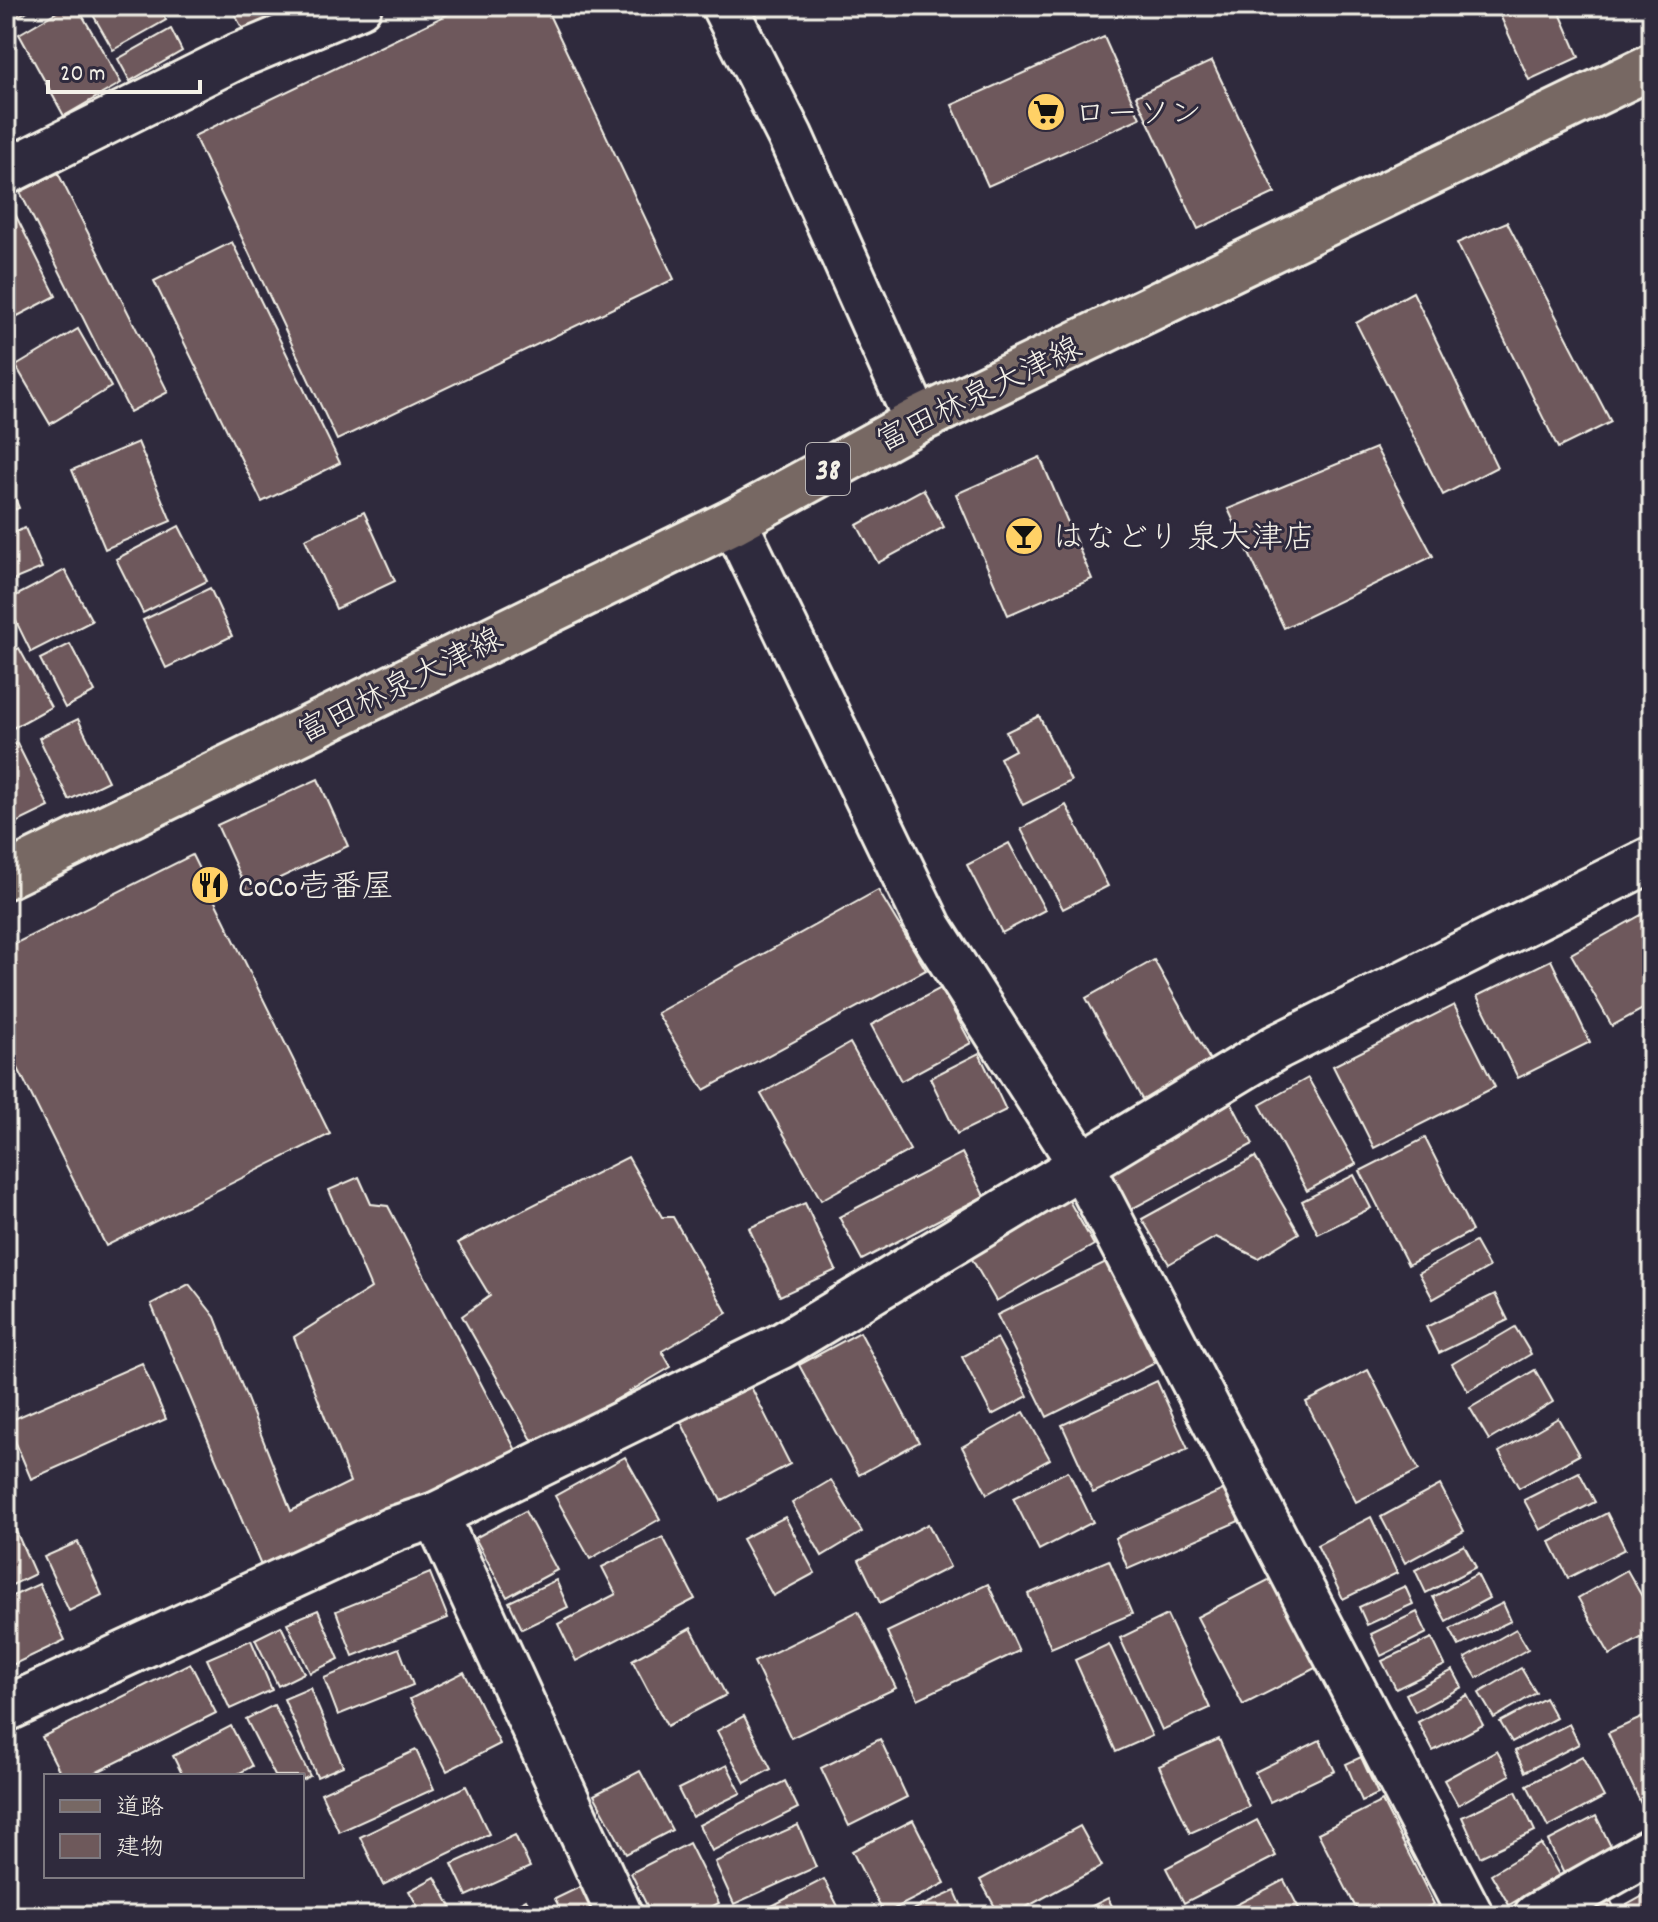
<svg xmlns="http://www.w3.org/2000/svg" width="1658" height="1922" font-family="Dekko,'Klee One',sans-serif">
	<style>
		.building { fill: #6e595b; stroke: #f4f1e8; stroke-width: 2 }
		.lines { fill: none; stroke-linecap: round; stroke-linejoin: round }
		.minor-casing { stroke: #f4f1e8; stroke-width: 50 }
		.primary-casing { stroke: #f4f1e8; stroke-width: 50 }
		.minor { stroke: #2f2a3d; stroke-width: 44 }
		.primary { stroke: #776864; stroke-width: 44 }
		.labels { text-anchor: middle; stroke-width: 6; stroke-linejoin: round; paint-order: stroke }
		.shield { fill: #2f2a3d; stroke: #b9b5b5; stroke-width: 2 }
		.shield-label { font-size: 30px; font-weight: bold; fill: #f4f1e8 }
		.poi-label { font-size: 32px; fill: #f4f1e8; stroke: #2f2a3d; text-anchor: start }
		.street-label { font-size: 32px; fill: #f4f1e8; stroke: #2f2a3d }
	</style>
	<rect width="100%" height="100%" fill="#2f2a3d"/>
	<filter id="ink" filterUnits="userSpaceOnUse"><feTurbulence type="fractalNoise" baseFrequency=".0125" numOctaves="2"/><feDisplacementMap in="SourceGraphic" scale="16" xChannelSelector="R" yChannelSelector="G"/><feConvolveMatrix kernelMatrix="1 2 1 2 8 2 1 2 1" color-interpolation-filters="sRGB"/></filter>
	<g filter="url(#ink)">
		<g class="building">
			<polygon points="6,6 36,6 6,23"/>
			<polygon points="67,6 77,6 121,83 64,116 19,34"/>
			<polygon points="88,6 158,6 166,20 113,50"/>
			<polygon points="230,6 298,6 246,35"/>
			<polygon points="465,6 545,6 674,279 337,440 194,136"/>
			<polygon points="1496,6 1557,6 1579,57 1529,80"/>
			<polygon points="171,29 182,51 130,81 118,59"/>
			<polygon points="1104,37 1140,118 988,186 952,105"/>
			<polygon points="1212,61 1275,193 1198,229 1136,96"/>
			<polygon points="58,173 168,392 130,412 20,192"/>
			<polygon points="13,210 56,296 6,322 6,214"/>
			<polygon points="1507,222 1611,422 1558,448 1457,243"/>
			<polygon points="232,242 340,463 262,502 154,281"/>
			<polygon points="1413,292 1497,467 1443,495 1356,323"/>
			<polygon points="78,329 111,387 50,424 16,366"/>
			<polygon points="138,442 171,521 105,549 72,470"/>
			<polygon points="1376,448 1433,556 1284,628 1228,509"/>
			<polygon points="1040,457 1092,579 1008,615 956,494"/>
			<polygon points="6,477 19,508 6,513"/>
			<polygon points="923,489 944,527 878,563 857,525"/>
			<polygon points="364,512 395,581 336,609 305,539"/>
			<polygon points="179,526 207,581 143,613 116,559"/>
			<polygon points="25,528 42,568 6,583 6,536"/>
			<polygon points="65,570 92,621 31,652 6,601"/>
			<polygon points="210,588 232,636 166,668 143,620"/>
			<polygon points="70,644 95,692 65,708 40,659"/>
			<polygon points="19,648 51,707 13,728 6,714 6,655"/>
			<polygon points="1039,716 1071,781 1023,805 1000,758 1015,750 1006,732"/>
			<polygon points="78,719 108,781 69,800 39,738"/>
			<polygon points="17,743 49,807 6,828 6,749"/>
			<polygon points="318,779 348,846 248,893 217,825"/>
			<polygon points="1066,805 1108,886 1063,909 1021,829"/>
			<polygon points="1009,843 1045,910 1002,933 967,865"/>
			<polygon points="192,855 330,1134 106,1246 6,1044 6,948"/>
			<polygon points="878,890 926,970 704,1090 657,1013"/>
			<polygon points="1652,909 1652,1004 1612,1026 1571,954"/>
			<polygon points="1154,960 1211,1062 1143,1101 1086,998"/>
			<polygon points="1551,960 1590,1042 1518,1078 1477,996"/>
			<polygon points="941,988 971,1043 901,1081 871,1025"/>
			<polygon points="1454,1005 1495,1087 1374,1148 1333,1066"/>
			<polygon points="850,1043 910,1150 821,1200 761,1094"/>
			<polygon points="979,1053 1006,1110 957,1134 930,1078"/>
			<polygon points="1308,1078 1356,1164 1307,1191 1260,1105"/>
			<polygon points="1230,1100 1253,1144 1130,1210 1107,1166"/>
			<polygon points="1425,1138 1472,1231 1408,1265 1360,1171"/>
			<polygon points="962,1153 984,1196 862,1260 839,1217"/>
			<polygon points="628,1157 662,1217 673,1217 727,1313 662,1351 671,1367 536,1447 462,1316 490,1296 458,1243"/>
			<polygon points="1255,1157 1299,1233 1258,1258 1216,1237 1169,1264 1142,1219"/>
			<polygon points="1354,1175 1371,1208 1318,1234 1302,1201"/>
			<polygon points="359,1177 371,1204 388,1206 519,1456 264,1573 151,1304 189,1284 215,1317 291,1511 350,1482 294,1337 371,1288 329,1190"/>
			<polygon points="1068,1199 1094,1245 996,1301 969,1254"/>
			<polygon points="805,1203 836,1270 780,1296 749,1228"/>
			<polygon points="1475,1242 1489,1267 1433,1299 1419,1273"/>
			<polygon points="1106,1262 1155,1363 1047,1417 997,1315"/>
			<polygon points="1495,1294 1508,1320 1439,1353 1426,1327"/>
			<polygon points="1515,1327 1531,1354 1468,1391 1452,1364"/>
			<polygon points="860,1332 919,1442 859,1475 799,1365"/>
			<polygon points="997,1338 1028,1396 992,1415 962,1357"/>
			<polygon points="142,1363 166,1419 31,1479 7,1422"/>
			<polygon points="1368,1370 1419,1470 1356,1502 1306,1402"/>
			<polygon points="1535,1370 1553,1402 1489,1440 1470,1408"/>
			<polygon points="747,1379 790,1464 721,1501 678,1416"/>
			<polygon points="1157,1381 1188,1449 1093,1493 1062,1425"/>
			<polygon points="1024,1412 1050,1459 987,1494 962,1447"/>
			<polygon points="1558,1418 1579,1455 1519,1488 1499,1452"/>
			<polygon points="625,1457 660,1519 590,1559 555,1496"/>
			<polygon points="1068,1471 1093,1522 1039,1550 1013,1498"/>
			<polygon points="1579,1472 1595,1502 1540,1530 1524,1500"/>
			<polygon points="831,1480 862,1532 822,1556 792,1503"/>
			<polygon points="1440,1485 1464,1531 1405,1563 1381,1517"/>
			<polygon points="1225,1489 1239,1521 1128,1569 1115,1538"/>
			<polygon points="525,1511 557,1570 507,1597 475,1538"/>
			<polygon points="1607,1513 1625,1549 1568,1578 1550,1542"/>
			<polygon points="785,1517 815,1573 773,1596 742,1539"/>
			<polygon points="1371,1517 1397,1573 1343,1599 1317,1545"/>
			<polygon points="12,1522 35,1574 6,1588 6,1525"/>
			<polygon points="928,1524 950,1567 880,1603 859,1560"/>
			<polygon points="663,1537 695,1599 576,1661 558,1624 616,1594 602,1567"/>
			<polygon points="78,1542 102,1595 69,1611 44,1557"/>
			<polygon points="1464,1545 1476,1567 1426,1593 1415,1570"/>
			<polygon points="1109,1560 1132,1614 1051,1648 1028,1594"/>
			<polygon points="1627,1570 1652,1614 1652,1632 1610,1655 1578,1598"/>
			<polygon points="430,1573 448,1618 353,1656 336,1611"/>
			<polygon points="1477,1574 1489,1598 1446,1621 1433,1597"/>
			<polygon points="1276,1576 1321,1665 1243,1705 1197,1617"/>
			<polygon points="556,1580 568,1607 522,1629 509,1602"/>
			<polygon points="39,1584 65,1640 6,1668 6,1599"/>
			<polygon points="988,1584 1019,1651 918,1699 887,1632"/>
			<polygon points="1405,1586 1413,1604 1367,1625 1359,1607"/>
			<polygon points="1503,1603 1511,1621 1459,1646 1450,1629"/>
			<polygon points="318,1610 339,1659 310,1673 287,1623"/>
			<polygon points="858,1611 896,1688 791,1738 754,1662"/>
			<polygon points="1417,1612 1427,1633 1381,1656 1371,1634"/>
			<polygon points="1167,1615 1210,1708 1162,1730 1120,1638"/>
			<polygon points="281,1626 304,1673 278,1686 255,1639"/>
			<polygon points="691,1628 726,1695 667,1726 632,1660"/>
			<polygon points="1516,1629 1528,1649 1477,1678 1465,1658"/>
			<polygon points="1432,1638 1445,1665 1396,1689 1382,1661"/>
			<polygon points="251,1640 272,1690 230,1709 207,1659"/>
			<polygon points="1109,1644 1152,1736 1116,1752 1075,1660"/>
			<polygon points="399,1648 413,1685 338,1715 324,1678"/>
			<polygon points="190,1663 216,1713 89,1776 62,1776 42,1737"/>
			<polygon points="1521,1668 1536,1693 1494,1718 1479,1693"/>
			<polygon points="1453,1670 1462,1687 1415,1712 1406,1694"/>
			<polygon points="464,1672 500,1744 447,1771 410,1699"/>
			<polygon points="310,1688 343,1766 317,1777 284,1699"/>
			<polygon points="1467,1695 1483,1725 1433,1751 1418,1722"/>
			<polygon points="1545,1698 1556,1718 1512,1742 1500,1722"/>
			<polygon points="274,1705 310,1776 302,1780 302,1776 275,1776 246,1719"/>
			<polygon points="1652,1713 1652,1822 1650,1823 1608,1733"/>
			<polygon points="744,1716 771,1769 745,1783 717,1731"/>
			<polygon points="1569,1724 1579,1744 1525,1772 1515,1751"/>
			<polygon points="231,1726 252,1766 234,1776 183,1776 173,1756"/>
			<polygon points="880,1739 907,1797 849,1826 821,1768"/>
			<polygon points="1219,1739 1249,1807 1190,1833 1159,1766"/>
			<polygon points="1320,1740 1335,1771 1270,1802 1255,1772"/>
			<polygon points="416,1750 434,1789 339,1832 321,1793"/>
			<polygon points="1497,1751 1510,1775 1458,1805 1444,1780"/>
			<polygon points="1582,1756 1604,1797 1548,1827 1527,1785"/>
			<polygon points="1361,1757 1378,1794 1362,1801 1346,1764"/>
			<polygon points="727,1765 741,1793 692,1817 678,1789"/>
			<polygon points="640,1771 672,1830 626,1854 594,1795"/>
			<polygon points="785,1781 798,1808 712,1851 699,1825"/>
			<polygon points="466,1786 489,1834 383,1885 360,1837"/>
			<polygon points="1516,1791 1535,1831 1480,1857 1462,1817"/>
			<polygon points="1382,1801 1434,1904 1410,1916 1360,1916 1318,1833"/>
			<polygon points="1596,1816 1615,1855 1567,1880 1548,1841"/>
			<polygon points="913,1820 945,1883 884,1914 852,1851"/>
			<polygon points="1257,1820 1276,1856 1184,1903 1166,1868"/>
			<polygon points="798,1825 816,1867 734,1904 715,1862"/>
			<polygon points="1080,1826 1102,1866 1010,1916 1000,1916 980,1880"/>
			<polygon points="515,1835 530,1867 467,1896 452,1864"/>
			<polygon points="689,1843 719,1903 693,1916 652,1916 631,1873"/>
			<polygon points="1541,1844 1559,1875 1509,1905 1491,1874"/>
			<polygon points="435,1877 456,1916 423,1916 409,1891"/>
			<polygon points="824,1879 843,1916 762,1916 760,1912"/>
			<polygon points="1284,1880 1303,1916 1234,1916 1230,1908"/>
			<polygon points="588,1883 604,1916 564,1916 555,1899"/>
			<polygon points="955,1891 966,1916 899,1916"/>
			<polygon points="1652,1891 1652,1916 1633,1916 1627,1905"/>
			<polygon points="1108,1898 1117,1916 1072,1916"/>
			<polygon points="526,1899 536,1916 495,1916"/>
			<polygon points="1611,1901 1618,1916 1582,1916"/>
		</g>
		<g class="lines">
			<defs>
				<g id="minor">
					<polyline points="724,6 790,136 917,421"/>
					<polyline points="6,172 238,56 359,6"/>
					<polyline points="734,521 930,928 1082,1166 1471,1916"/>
					<polyline points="436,1515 620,1916"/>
					<polyline points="6,1709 394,1529 436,1515 781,1346 1277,1047 1652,859"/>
					<polyline points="1536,1916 1652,1850"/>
				</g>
				<polyline id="primary" points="6,876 734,521 917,421 1652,66"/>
			</defs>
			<use href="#minor" class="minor-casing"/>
			<use href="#primary" class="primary-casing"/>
			<use href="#minor" class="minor"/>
			<use href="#primary" class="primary"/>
		</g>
	</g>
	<defs>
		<symbol id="supermarket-disc" viewBox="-11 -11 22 22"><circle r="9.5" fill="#ffd166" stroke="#2f2a3d"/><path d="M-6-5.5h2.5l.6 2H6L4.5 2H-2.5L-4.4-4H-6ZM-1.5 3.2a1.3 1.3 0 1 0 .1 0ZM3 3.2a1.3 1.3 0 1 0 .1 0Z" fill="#111"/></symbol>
		<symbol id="bar-disc" viewBox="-11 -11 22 22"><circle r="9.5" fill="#ffd166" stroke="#2f2a3d"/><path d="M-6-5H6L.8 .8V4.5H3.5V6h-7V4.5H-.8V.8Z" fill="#111"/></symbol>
		<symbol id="restaurant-disc" viewBox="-11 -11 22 22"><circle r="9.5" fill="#ffd166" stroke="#2f2a3d"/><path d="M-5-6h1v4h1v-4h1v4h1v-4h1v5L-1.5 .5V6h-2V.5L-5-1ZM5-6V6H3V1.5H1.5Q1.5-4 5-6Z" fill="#111"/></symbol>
	</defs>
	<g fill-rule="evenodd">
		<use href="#supermarket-disc" x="1024" y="90" width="44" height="44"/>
		<use href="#bar-disc" x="1002" y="514" width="44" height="44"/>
		<use href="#restaurant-disc" x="188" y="863" width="44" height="44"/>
	</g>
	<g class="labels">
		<rect class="shield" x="806" y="443" width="44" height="52" rx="6"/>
		<g class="shield-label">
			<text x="828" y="479">38</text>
		</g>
		<g class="poi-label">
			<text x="1074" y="123">ローソン</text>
			<text x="1052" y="547">はなどり 泉大津店</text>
			<text x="238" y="896">CoCo壱番屋</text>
		</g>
		<g class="street-label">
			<text transform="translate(978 393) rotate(-26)" y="11">富田林泉大津線</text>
			<text transform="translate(399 684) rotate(-26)" y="11">富田林泉大津線</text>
		</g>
	</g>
	<rect width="1658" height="1922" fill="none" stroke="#2f2a3d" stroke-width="32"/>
	<rect x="16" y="16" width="1626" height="1890" fill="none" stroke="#f4f1e8" stroke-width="3" filter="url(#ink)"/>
	<rect x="44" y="1774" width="260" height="104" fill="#2f2a3d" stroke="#7e7a81" stroke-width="2"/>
	<rect x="60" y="1800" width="40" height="12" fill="#776864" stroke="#7e7a81" stroke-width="2"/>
	<text x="116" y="1814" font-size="24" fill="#f4f1e8">道路</text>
	<rect x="60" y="1834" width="40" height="24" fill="#6e595b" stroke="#7e7a81" stroke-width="2"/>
	<text x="116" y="1854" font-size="24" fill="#f4f1e8">建物</text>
	<path d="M48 80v12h152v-12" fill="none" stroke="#f4f1e8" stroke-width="4"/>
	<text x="60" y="80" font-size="24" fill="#f4f1e8" stroke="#2f2a3d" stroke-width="6" paint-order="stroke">20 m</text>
</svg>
